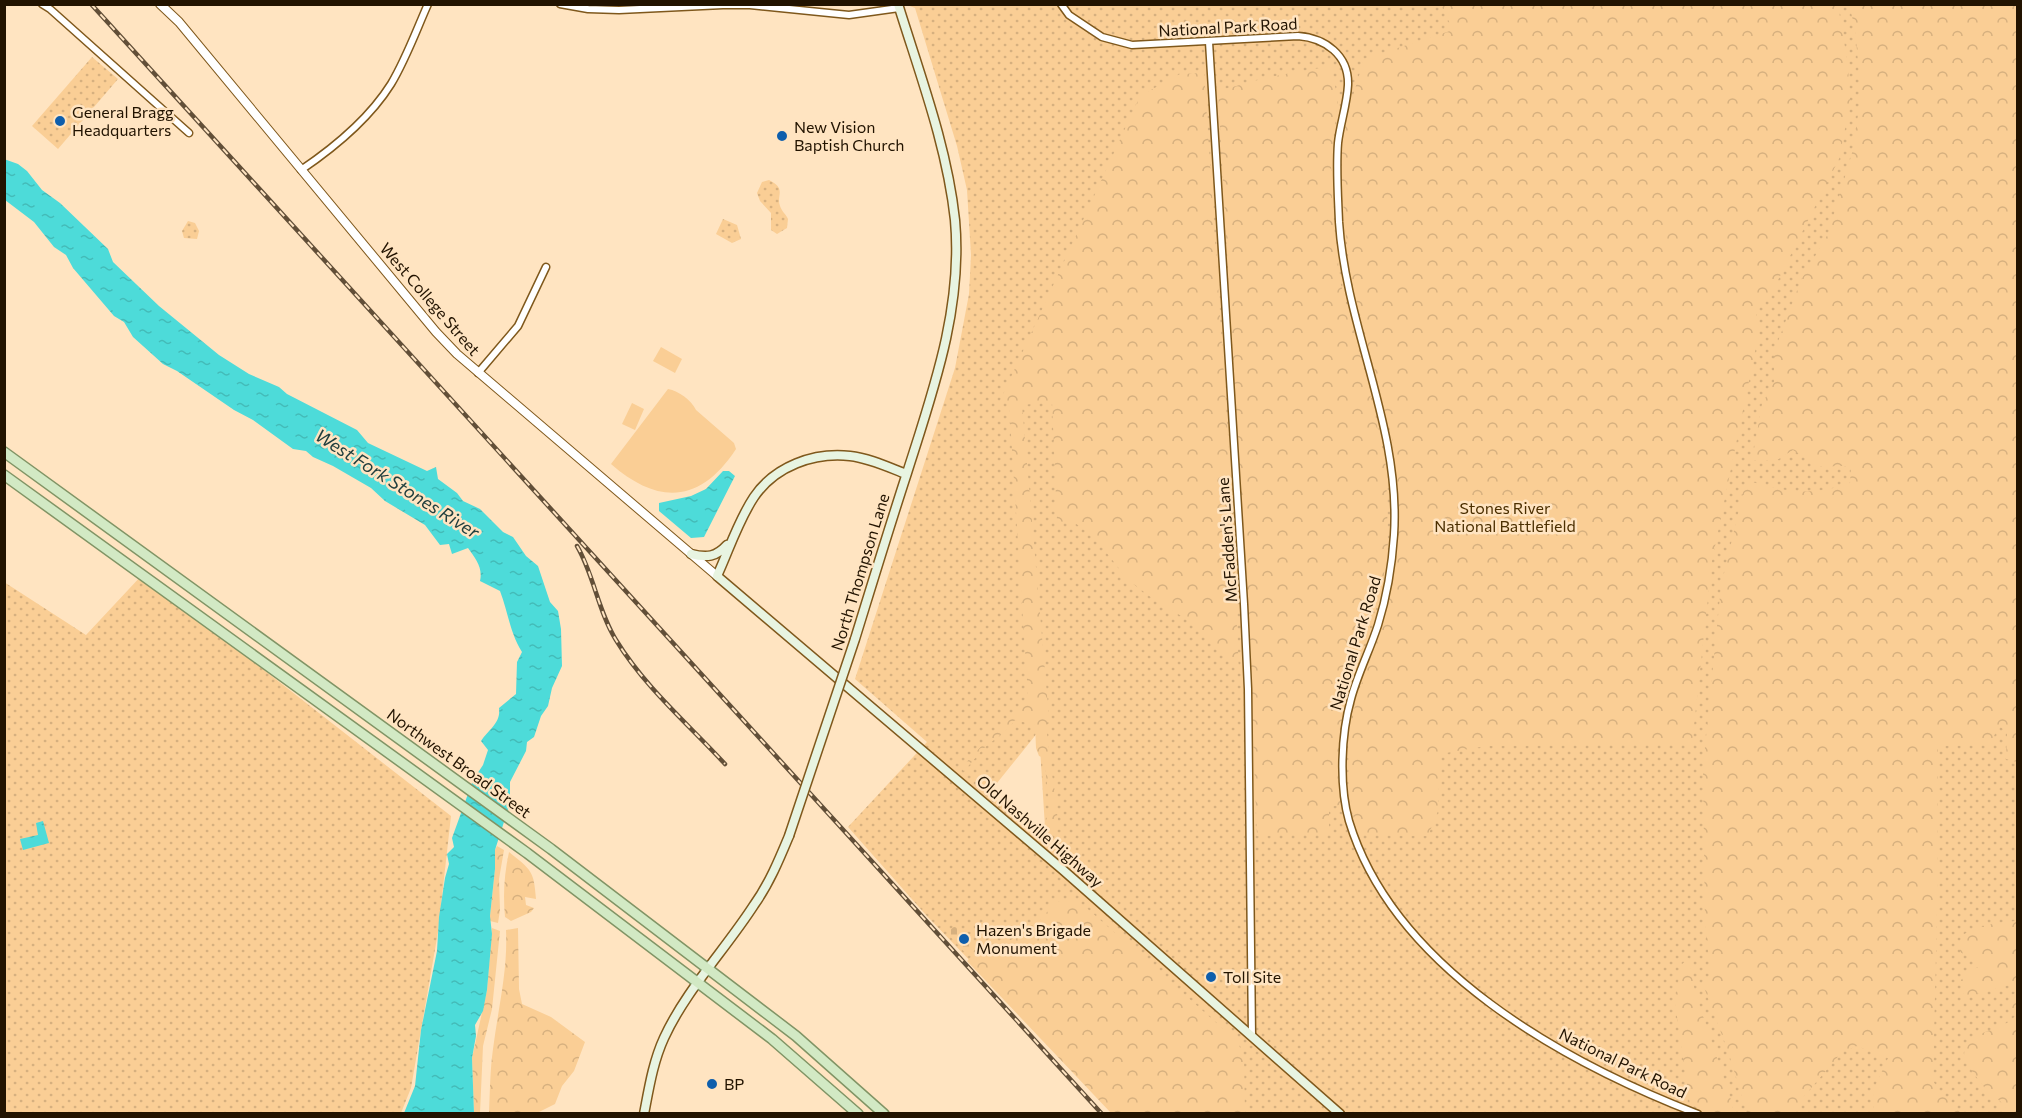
<svg xmlns="http://www.w3.org/2000/svg" width="2022" height="1118" font-family="Commissioner,sans-serif">
	<style>
		.green { fill: url(#green-dots); fill-rule: evenodd }
		.forest { fill: url(#forest-crowns) }
		.cemetery { fill: url(#cemetery-stones) }
		.pitch { fill: #face95 }
		.water { fill: url(#water-ripples) }
		.lines { fill: none; stroke-linecap: round; stroke-linejoin: round }
		.minor-casing { stroke: #7f581c; stroke-width: 9 }
		.tertiary-casing { stroke: #7f581c; stroke-width: 10 }
		.secondary-casing { stroke: #7f581c; stroke-width: 11 }
		.primary-casing { stroke: #819465; stroke-width: 12 }
		.minor { stroke: #fff; stroke-width: 6 }
		.tertiary { stroke: #fff; stroke-width: 8 }
		.secondary { stroke: #e8f4e1; stroke-width: 8 }
		.primary { stroke: #d2e9c4; stroke-width: 9 }
		.rail-casing { stroke: #624f38; stroke-width: 4.5 }
		.rail { stroke: #ffe4c1; stroke-width: 2; stroke-dasharray: 7; stroke-linecap: butt }
		.secondary-bridge-casing { stroke: #7f581c; stroke-width: 11; stroke-linecap: butt }
		.secondary-bridge { stroke: #e8f4e1; stroke-width: 8 }
		.poi-dot { fill: #0e5eac; stroke: #ffe4c1; stroke-width: 2 }
		.labels { text-anchor: middle; stroke-width: 5; stroke-linejoin: round; paint-order: stroke }
		.street-label { font-size: 16px; fill: #221300; stroke: #ffe4c1 }
		.poi-label { font-size: 16px; fill: #221300; stroke: #ffe4c1; text-anchor: start }
		.park-label { font-size: 16px; fill: #4c2f00; stroke: #ffe4c1 }
		.water-label { font-size: 18px; font-style: italic; fill: #213f3e; stroke: #ffe4c1 }
	</style>
	<defs>
		<pattern id="green-dots" width="8" height="8" patternUnits="userSpaceOnUse" patternTransform="scale(1.5)"><rect width="8" height="8" fill="#face95"/><path d="M2 2h.1M6 6h.1" fill="none" stroke="#d6b07f" stroke-width="1.8" stroke-linecap="round"/></pattern>
		<pattern id="forest-crowns" width="20" height="18" patternUnits="userSpaceOnUse" patternTransform="scale(1.5)"><rect width="20" height="18" fill="#face95"/><path d="M2 6a3 3 0 1 1 6 0M12 15a3 3 0 1 1 6 0" fill="none" stroke="#d6b07f"/></pattern>
		<pattern id="cemetery-stones" width="16" height="16" patternUnits="userSpaceOnUse" patternTransform="scale(1.5)"><rect width="16" height="16" fill="#face95"/><path d="M2 7V4a2 2 0 0 1 4 0v3zM10 15v-3a2 2 0 0 1 4 0v3z" fill="#d6b07f"/></pattern>
		<pattern id="water-ripples" width="26" height="14" patternUnits="userSpaceOnUse" patternTransform="scale(1.5)"><rect width="26" height="14" fill="#4ddbd9"/><path d="M2 4q2-2 4 0t4 0M15 11q2-2 4 0t4 0" fill="none" stroke="#43bbb8"/></pattern>
	</defs>
	<rect width="100%" height="100%" fill="#ffe4c1"/>
	<g class="green">
		<path d="M907,5H2017V1113H1116L926,915L848,827L927,742L855,679L955,368L969,294L971,255L967,190L957,146L915,8ZM1038,732H1039L1046,843L989,793Z"/>
		<polygon points="92,57 118,79 58,149 32,126"/>
		<path d="M769,180C787,189 776,195 780,206C782,212 786,214 788,219L787,228L777,234L771,230V213L760,201L757,193L762,182Z"/>
		<polygon points="723,219 737,225 741,239 732,243 716,234"/>
		<polygon points="188,221 195,223 199,231 197,239 184,238 182,231"/>
		<polygon points="142,575 451,816 438,932 411,1088 401,1113 5,1113 4,582 86,635"/>
	</g>
	<g class="forest">
		<polygon points="1441,5 1838,5 1848,65 1850,104 1839,159 1770,296 1756,312 1758,337 1712,561 1692,744 1486,746 1440,754 1438,811 1428,836 1359,835 1352,812 1348,746 1356,699 1378,638 1394,577 1399,517 1393,442 1350,275 1341,182 1343,129 1364,59 1453,30"/>
		<path d="M1849,5H2017V762L2006,759L2007,733L1999,725L1990,745L1938,746L1937,908L1933,1081L1942,1094L1961,1113H1874L1873,1091L1888,1058L1857,1046L1842,1052L1794,1108L1796,1113H1747L1728,1051L1702,982L1711,976L1705,924L1703,767L1721,586L1746,480C1784,492 1811,497 1850,483L1851,466H1817L1793,450L1777,460H1752L1762,404L1774,382V352L1801,280L1828,234L1852,153L1861,96L1855,28Z"/>
		<polygon points="1331,66 1338,101 1331,158 1332,204 1340,281 1366,376 1386,465 1388,543 1382,590 1351,685 1339,732 1340,805 1329,807 1329,833 1257,836 1251,683 1218,91 1265,78"/>
		<polygon points="1204,73 1229,451 1239,673 1209,638 1183,617 1156,601 1128,580 1095,538 1075,523 1057,521 1052,402 1022,405 1049,718 1046,726 1058,821 1049,838 1043,828 1050,810 1044,758 1039,756 1036,748 1035,725 1015,720 1009,728 984,748 964,771 961,768 1028,696 1009,404 1000,401 1140,96 1180,74"/>
		<polygon points="497,846 504,850 499,879 500,910 498,923 490,921 490,916 495,869 495,850"/>
		<path d="M509,852C531,870 534,870 536,899L525,897L526,905L534,908L531,912L511,921L505,917C503,895 504,875 509,852Z"/>
		<polygon points="1068,898 1074,899 1089,910 1238,1042 1244,1059 1245,1113 1111,1113 967,961 979,949 996,950 1040,920 1055,903"/>
		<path d="M2015,921L2018,922L2017,986L2015,984C1997,987 1984,994 1964,996L1960,981L1971,970L1981,966L1976,961L1960,952L1961,936C1978,925 1995,923 2015,921Z"/>
		<polygon points="492,928 500,931 492,1009 483,1046 480,1113 474,1114 472,1058 487,990"/>
		<path d="M518,928L519,989L522,1004L551,1017L585,1042L574,1071L562,1086L555,1104L537,1113H489C490,1092 490,1070 493,1049C498,1009 508,971 506,930Z"/>
		<polygon points="1689,958 1695,992 1733,1106 1731,1113 1714,1113 1690,1105 1675,1003 1681,965"/>
		<polygon points="2017,992 2018,1013 2017,1013 2009,1011 2007,1004 2012,995"/>
		<path d="M2017,1014V1113H2008C2004,1104 2000,1099 1990,1096C1980,1079 1969,1072 1964,1053C1977,1024 2000,1035 2017,1014Z"/>
	</g>
	<polygon class="cemetery" points="957,924 977,948 968,956 947,933"/>
	<g class="pitch">
		<polygon points="661,347 682,359 675,373 653,361"/>
		<path d="M668,389C679,391 691,400 696,410L734,443L736,449C700,504 658,505 611,464Z"/>
		<polygon points="632,403 644,409 635,430 622,424"/>
	</g>
	<g class="water">
		<path d="M4,159L18,164L27,171L42,190L60,203L108,249L113,262L159,306L219,355L249,374L279,387L287,394L357,430L368,443L427,471L436,467L438,479L457,493L463,501L480,509L503,532L513,537L526,556L538,566L550,602L558,611L561,629L562,666L552,688L548,706L541,716L534,737L527,742L526,751L510,782V803L495,850V869L490,916L492,934L487,990L483,1011L475,1025L476,1036L472,1058L474,1113H404L415,1086L421,1030L437,951L439,917L445,878L449,864L447,854L454,847L452,838L473,780L483,765L488,750L481,741C489,729 501,723 499,708L516,694L517,662L522,652C510,633 508,612 500,591L480,581C483,568 476,559 468,548L452,554L449,544L440,545L425,525L385,501L371,488L333,466L313,457L306,451L293,449L253,420L234,410L177,371L163,364L133,337L124,322L114,316L73,268L66,255L54,247L34,222L5,200Z"/>
		<polygon points="723,471 729,471 735,476 704,537 691,538 659,511 659,503 691,496 706,489"/>
		<polygon points="43,821 49,843 23,850 20,839 38,835 36,823"/>
	</g>
	<g class="lines">
		<defs>
			<g id="minor">
				<polyline points="42,4 50,9 189,133"/>
				<polyline points="560,4 588,9 619,10 723,5 750,5 849,15 899,8"/>
				<path d="M1061,4L1069,15L1102,37L1132,45L1298,36C1325,38 1349,55 1348,85C1347,105 1340,124 1338,143C1336,169 1338,196 1339,222C1346,329 1401,427 1394,535C1392,566 1387,596 1378,625C1370,650 1358,673 1351,699C1341,734 1339,786 1349,821C1394,969 1564,1062 1698,1114"/>
				<polyline points="1209,42 1244,604 1248,689 1252,1036"/>
				<path d="M301,170C335,147 369,119 391,84C406,59 416,31 428,4"/>
				<polyline points="478,373 518,326 546,267"/>
			</g>
			<polyline id="tertiary" points="160,4 179,22 436,332 457,354 717,576"/>
			<g id="secondary">
				<path d="M906,474C888,467 869,458 850,456C814,452 775,466 754,497C738,521 729,550 717,576L1063,870L1340,1114"/>
				<path d="M691,554C707,558 716,557 727,545"/>
				<path d="M855,639C872,584 889,528 907,473C933,391 963,308 955,220C947,146 920,75 898,4"/>
				<path d="M644,1114C649,1088 653,1062 664,1038C686,990 725,950 754,905C769,884 779,860 789,836"/>
			</g>
			<g id="primary">
				<polyline points="4,452 551,849 796,1036 884,1114"/>
				<polyline points="4,475 527,853 772,1039 858,1114"/>
			</g>
		</defs>
		<use href="#minor" class="minor-casing"/>
		<use href="#tertiary" class="tertiary-casing"/>
		<use href="#secondary" class="secondary-casing"/>
		<use href="#primary" class="primary-casing"/>
		<use href="#minor" class="minor"/>
		<use href="#tertiary" class="tertiary"/>
		<use href="#secondary" class="secondary"/>
		<use href="#primary" class="primary"/>
		<defs>
			<g id="rail">
				<polyline points="91,4 1102,1114"/>
				<path d="M577,546C594,575 598,611 616,640C644,686 688,724 725,764"/>
			</g>
		</defs>
		<use href="#rail" class="rail-casing"/>
		<use href="#rail" class="rail"/>
		<defs>
			<polyline id="secondary-bridge" points="789,836 855,639"/>
		</defs>
		<use href="#secondary-bridge" class="secondary-bridge-casing"/>
		<use href="#secondary-bridge" class="secondary-bridge"/>
	</g>
	<g class="poi-dot">
		<circle cx="60" cy="121" r="6"/>
		<circle cx="782" cy="136" r="6"/>
		<circle cx="964" cy="939" r="6"/>
		<circle cx="1211" cy="977" r="6"/>
		<circle cx="712" cy="1084" r="6"/>
	</g>
	<g class="labels">
		<g class="street-label">
			<text transform="translate(1228 27) rotate(-3)" y="6">National Park Road</text>
			<text transform="translate(430 299) rotate(49)" y="6">West College Street</text>
			<text transform="translate(1227 540) rotate(-94)" y="6">McFadden's Lane</text>
			<text transform="translate(860 572) rotate(-73)" y="6">North Thompson Lane</text>
			<text transform="translate(1355 643) rotate(-73)" y="6">National Park Road</text>
			<text transform="translate(459 763) rotate(36)" y="6">Northwest Broad Street</text>
			<text transform="translate(1040 831) rotate(41)" y="6">Old Nashville Highway</text>
			<text transform="translate(1623 1063) rotate(26)" y="6">National Park Road</text>
		</g>
		<g class="poi-label">
			<text x="72" y="118">General Bragg<tspan x="72" dy="18">Headquarters</tspan></text>
			<text x="794" y="133">New Vision<tspan x="794" dy="18">Baptish Church</tspan></text>
			<text x="976" y="936">Hazen's Brigade<tspan x="976" dy="18">Monument</tspan></text>
			<text x="1223" y="983">Toll Site</text>
			<text x="724" y="1090">BP</text>
		</g>
		<g class="park-label">
			<text x="1505" y="514">Stones River<tspan x="1505" dy="18">National Battlefield</tspan></text>
		</g>
		<g class="water-label">
			<text transform="translate(397 484) rotate(32)" y="6">West Fork Stones River</text>
		</g>
	</g>
	<rect width="2022" height="1118" fill="none" stroke="#221300" stroke-width="12"/>
</svg>
